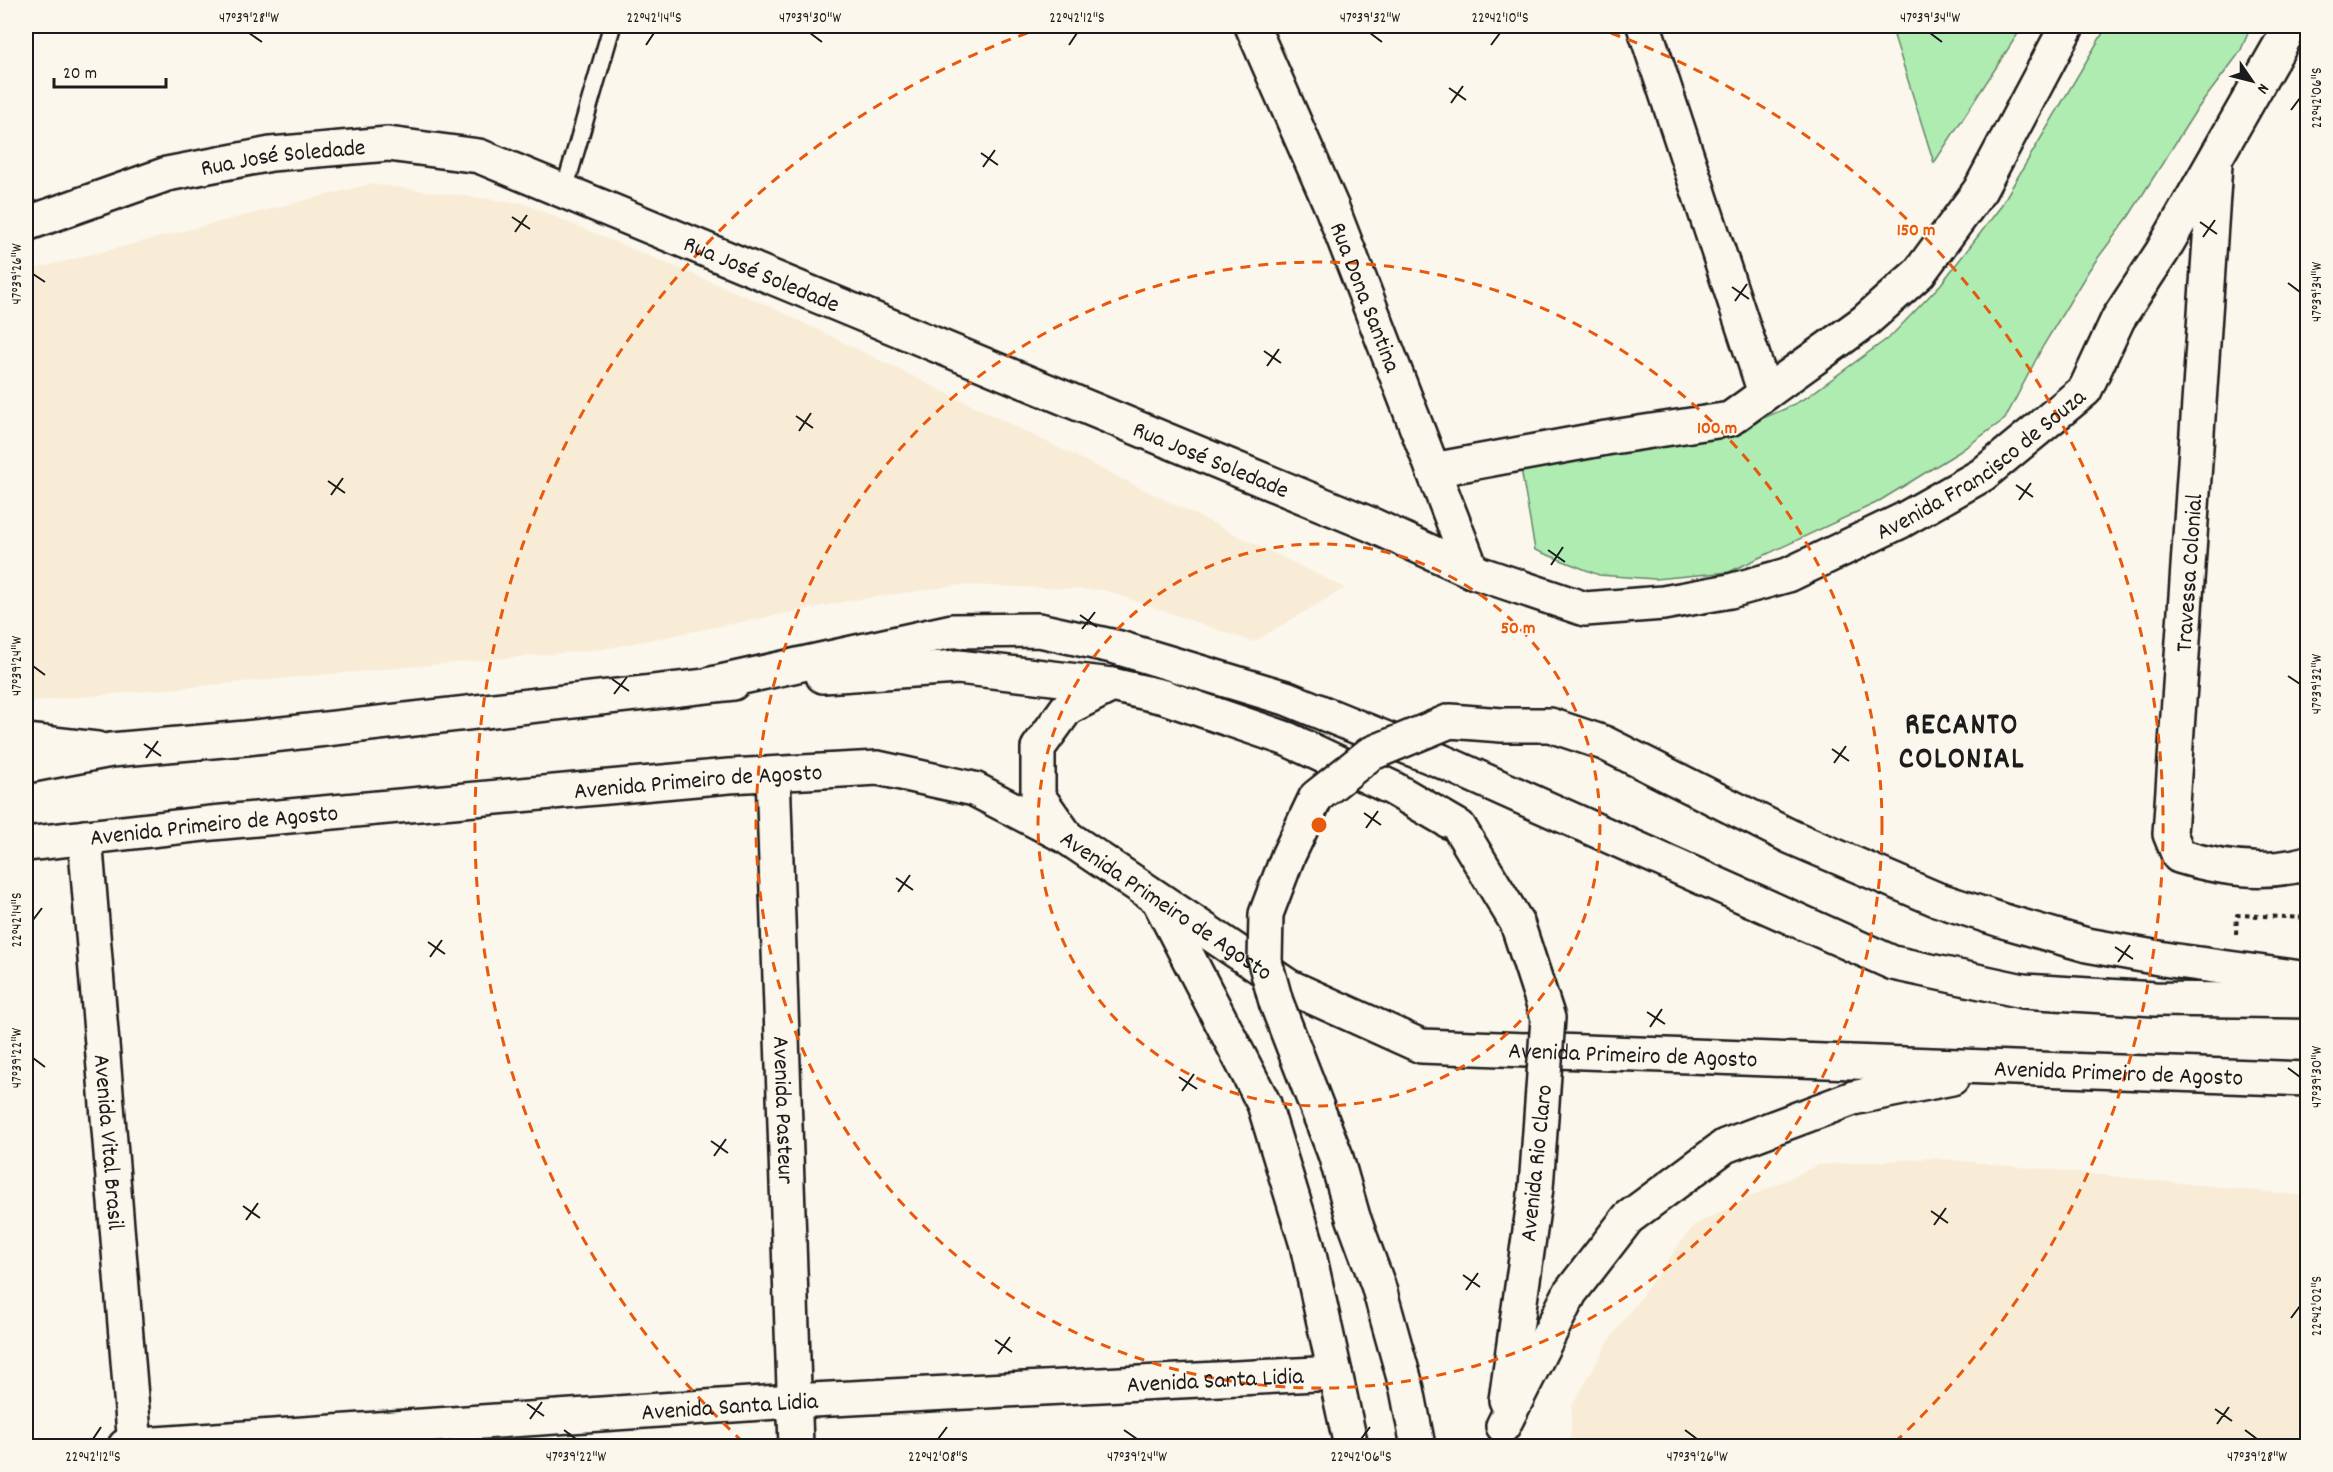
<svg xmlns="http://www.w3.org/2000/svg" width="2333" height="1472" font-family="Dekko,sans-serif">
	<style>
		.built { fill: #f8ecd6 }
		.green { fill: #afecb2; stroke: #668467; stroke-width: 1.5 }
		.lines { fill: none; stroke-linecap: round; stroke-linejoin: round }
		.service-casing { stroke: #1c1c1c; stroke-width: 21 }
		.minor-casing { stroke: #1c1c1c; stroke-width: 38 }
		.primary-casing { stroke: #1c1c1c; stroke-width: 38 }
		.trunk-casing { stroke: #1c1c1c; stroke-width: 38 }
		.path { stroke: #1c1c1c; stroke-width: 4; stroke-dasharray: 4.5 4.5; stroke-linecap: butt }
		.service { stroke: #fbf7ec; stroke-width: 16 }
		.minor { stroke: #fbf7ec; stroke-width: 33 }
		.primary { stroke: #fbf7ec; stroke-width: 33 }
		.trunk { stroke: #fbf7ec; stroke-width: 33 }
		.trunk-bridge-casing { stroke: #1c1c1c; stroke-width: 38; stroke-linecap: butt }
		.trunk-bridge { stroke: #fbf7ec; stroke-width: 33 }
		.ticks { fill: none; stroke: #1c1c1c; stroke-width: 2 }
		.ring { fill: none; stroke: #e8590c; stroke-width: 3; stroke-dasharray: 10 8 }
		.labels { text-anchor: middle; stroke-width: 4.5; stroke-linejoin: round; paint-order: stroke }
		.street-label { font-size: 24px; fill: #1c1c1c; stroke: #fbf7ec }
		.district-label { font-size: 30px; font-weight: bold; letter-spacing: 1.5px; fill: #1c1c1c; stroke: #fbf7ec }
		.centre { fill: #e8590c; stroke: #fbf7ec; stroke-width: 3 }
		.ring-label { font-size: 18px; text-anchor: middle; font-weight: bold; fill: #e8590c; stroke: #fbf7ec; stroke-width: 4.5; stroke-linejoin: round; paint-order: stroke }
		.neatline { fill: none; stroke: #1c1c1c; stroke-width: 2 }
		.ticks-label { font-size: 15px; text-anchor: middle; fill: #1c1c1c }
	</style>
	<rect width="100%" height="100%" fill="#fbf7ec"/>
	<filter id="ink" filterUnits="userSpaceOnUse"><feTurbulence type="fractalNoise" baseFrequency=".0167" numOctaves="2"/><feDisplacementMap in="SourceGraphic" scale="12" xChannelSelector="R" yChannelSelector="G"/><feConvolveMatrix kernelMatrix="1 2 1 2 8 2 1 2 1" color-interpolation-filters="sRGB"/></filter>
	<g filter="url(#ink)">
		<g class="built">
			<polygon points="370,184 522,203 769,306 1345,588 1253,642 1104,590 959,585 848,601 604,649 26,702 26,271"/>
			<polygon points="1933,1158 2307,1196 2307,1446 1570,1446 1572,1406 1612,1336 1693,1226 1762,1191 1818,1165"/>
		</g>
		<g class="green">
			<polygon points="1891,26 2023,26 1934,163"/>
			<polygon points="2107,26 2251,26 2240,52 2195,112 2129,216 2089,270 2043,346 2005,419 1959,452 1876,503 1729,572 1655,579 1599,575 1535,550 1520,463 1735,430 1787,408 1807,397 1891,336 1941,284 1999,209"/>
		</g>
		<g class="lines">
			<defs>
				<polyline id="service" points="564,191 612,26"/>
				<g id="minor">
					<path id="s1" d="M1252,26L1332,208L1472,571"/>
					<polyline points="1644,26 1765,393"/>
					<path d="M2215,165L2170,834L2179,856C2221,869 2265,875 2308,863"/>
					<path id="s2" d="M26,224L167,174L271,154L388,144L479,156L1372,525L1472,571L1585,609L1663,603L1730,591L1788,575L1901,521L1982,475L2085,390L2118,319L2162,252L2291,26"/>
					<polyline points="1433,470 1606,438 1730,419 1864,322 1919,273 1980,190 2067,26"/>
					<path id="s3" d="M773,774L796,1446"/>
					<path id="s4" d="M85,837L135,1446"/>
					<path id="s5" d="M125,1446L793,1401L1335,1373"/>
				</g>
				<polyline id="primary" points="26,741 97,749"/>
				<g id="trunk">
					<polyline points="823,676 958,667 1112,685 1164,697 1287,739 1392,788 1459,827"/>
					<polyline points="711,684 952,631 1039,630 1116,647 1286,698 1441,761 1893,963 2023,991 2155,999 2308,1001"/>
					<polyline points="26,766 111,750 246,738 733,683"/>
					<polyline points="1064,833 1038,796 1038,748 1067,708 1112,685"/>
					<path id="s6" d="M26,844L212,823L729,776L878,768L974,789L1065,836L1288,986L1421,1046L2308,1079"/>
					<polyline points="1159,901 1264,1104 1307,1245 1351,1446"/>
					<polyline points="2007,922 2087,945 2170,960 2308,979"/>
					<polyline points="1335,1154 1353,1217 1378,1285 1407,1389 1418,1446"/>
					<polyline points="1506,1400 1536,1188"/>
					<polyline points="1503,1426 1570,1293 1628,1218 1725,1146 1853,1098 1952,1078"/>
				</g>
			</defs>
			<use href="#service" class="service-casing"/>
			<use href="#minor" class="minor-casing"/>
			<use href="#primary" class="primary-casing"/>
			<use href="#trunk" class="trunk-casing"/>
			<polyline class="path" points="2236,934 2237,915 2308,918"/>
			<use href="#service" class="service"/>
			<use href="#minor" class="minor"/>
			<use href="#primary" class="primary"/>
			<use href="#trunk" class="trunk"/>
			<defs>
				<g id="trunk-bridge">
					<polyline points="1459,827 1517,923 1548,1018 1536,1188"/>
					<polyline points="1335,1154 1276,1002 1265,962 1266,914 1288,856 1316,797 1370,754 1450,721 1502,725 1550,725 1604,743 1791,837 1936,899 2007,922"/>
				</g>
			</defs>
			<use href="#trunk-bridge" class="trunk-bridge-casing"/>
			<use href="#trunk-bridge" class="trunk-bridge"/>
		</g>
	</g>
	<path class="ticks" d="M249,33L262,42M810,33L822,42M1370,33L1382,42M1930,33L1942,42M646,45L654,33M1069,45L1077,33M1491,45L1500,33M1449,88L1466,100M1451,103L1463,86M2291,110L2300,98M981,153L998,165M983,167L995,150M512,217L530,229M2200,222L2217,234M515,232L527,215M2203,237L2215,220M33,274L45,282M2288,283L2300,292M1732,287L1749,299M1735,301L1747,284M1264,351L1281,363M1267,366L1279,349M796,416L813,428M799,431L811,413M328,481L345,493M2016,485L2033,497M331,495L343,478M2019,500L2031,483M1548,550L1565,562M1551,565L1563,547M1080,615L1097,627M1082,629L1095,612M33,666L45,675M2288,676L2300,684M612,679L629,691M614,694L627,677M144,744L161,756M1832,749L1849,761M146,758L158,741M1834,763L1846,746M1364,813L1381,825M1366,828L1378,811M896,878L913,890M898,892L910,875M33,920L42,908M428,942L445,954M2115,947L2133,959M430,957L442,940M2118,962L2130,945M1647,1012L1665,1024M1650,1027L1662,1009M33,1058L45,1067M2288,1068L2300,1077M1179,1077L1197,1089M1182,1091L1194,1074M711,1141L728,1153M714,1156L726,1139M243,1206L260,1218M1931,1211L1948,1223M246,1220L258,1203M1934,1225L1946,1208M1463,1275L1480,1287M1466,1290L1478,1273M2291,1318L2300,1306M995,1340L1012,1352M998,1354L1010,1337M527,1404L544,1416M2215,1409L2232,1421M530,1419L542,1402M2217,1424L2229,1407M564,1430L576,1439M1124,1430L1137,1439M1685,1430L1697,1439M2245,1430L2257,1439M93,1439L101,1427M938,1439L947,1427M1361,1439L1370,1427"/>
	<g class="ring">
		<circle cx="1319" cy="825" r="281"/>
		<circle cx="1319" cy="825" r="563"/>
		<path d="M743 1442A844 844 0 0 1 1044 27M1594 27A844 844 0 0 1 1895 1442"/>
	</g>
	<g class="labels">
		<g class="street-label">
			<text dy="8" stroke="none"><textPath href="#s2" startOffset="267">Rua José Soledade</textPath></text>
			<text dy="8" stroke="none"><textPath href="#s2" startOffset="771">Rua José Soledade</textPath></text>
			<text dy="8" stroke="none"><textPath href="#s1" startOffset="294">Rua Dona Santina</textPath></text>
			<text dy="8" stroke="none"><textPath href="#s2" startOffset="1257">Rua José Soledade</textPath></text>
			<text dy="8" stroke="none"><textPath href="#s2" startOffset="2090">Avenida Francisco de Souza</textPath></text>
			<text transform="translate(2188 573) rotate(-86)" y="8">Travessa Colonial</text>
			<text dy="8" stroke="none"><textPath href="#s6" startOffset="675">Avenida Primeiro de Agosto</textPath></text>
			<text dy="8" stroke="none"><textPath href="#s6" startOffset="189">Avenida Primeiro de Agosto</textPath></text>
			<text dy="8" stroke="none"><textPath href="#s6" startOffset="1179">Avenida Primeiro de Agosto</textPath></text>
			<text dy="8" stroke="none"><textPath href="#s6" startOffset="1683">Avenida Primeiro de Agosto</textPath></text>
			<text dy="8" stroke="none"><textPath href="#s6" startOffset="2169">Avenida Primeiro de Agosto</textPath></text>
			<text dy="8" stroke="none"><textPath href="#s3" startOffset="336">Avenida Pasteur</textPath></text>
			<text dy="8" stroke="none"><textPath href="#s4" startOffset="306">Avenida Vital Brasil</textPath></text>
			<text transform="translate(1535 1163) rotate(-84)" y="8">Avenida Rio Claro</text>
			<text dy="8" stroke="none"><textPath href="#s5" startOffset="1092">Avenida Santa Lidia</textPath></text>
			<text dy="8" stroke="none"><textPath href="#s5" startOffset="606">Avenida Santa Lidia</textPath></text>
		</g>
		<g class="district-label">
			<text x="1962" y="733">RECANTO<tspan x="1962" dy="34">COLONIAL</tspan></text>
		</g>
	</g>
	<circle cx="1319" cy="825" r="9" class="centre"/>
	<g class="ring-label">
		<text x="1916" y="235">150 m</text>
		<text x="1717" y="433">100 m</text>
		<text x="1518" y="633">50 m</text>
	</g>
	<rect width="2333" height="1472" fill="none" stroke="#fbf7ec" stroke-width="66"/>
	<g transform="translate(2252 81) rotate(125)" stroke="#fbf7ec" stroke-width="4.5" paint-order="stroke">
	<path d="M0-4.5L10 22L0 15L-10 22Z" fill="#1c1c1c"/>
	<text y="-9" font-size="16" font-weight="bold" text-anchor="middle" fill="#1c1c1c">N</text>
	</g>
	<path d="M54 78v9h112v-9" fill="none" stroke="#1c1c1c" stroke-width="3"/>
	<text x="63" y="78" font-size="18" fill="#1c1c1c" stroke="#fbf7ec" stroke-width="4.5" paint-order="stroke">20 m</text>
	<rect x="33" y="33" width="2267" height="1406" class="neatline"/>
	<g class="ticks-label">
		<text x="249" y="22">47°39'28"W</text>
		<text x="654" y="22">22°42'14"S</text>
		<text x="810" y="22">47°39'30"W</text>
		<text x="1077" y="22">22°42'12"S</text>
		<text x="1370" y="22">47°39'32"W</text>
		<text x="1500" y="22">22°42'10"S</text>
		<text x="1930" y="22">47°39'34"W</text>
		<text transform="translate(2316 98) rotate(-90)" y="5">22°42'06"S</text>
		<text transform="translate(16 274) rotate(-90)" y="5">47°39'26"W</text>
		<text transform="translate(2316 292) rotate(-90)" y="5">47°39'34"W</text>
		<text transform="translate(16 666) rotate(-90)" y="5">47°39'24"W</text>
		<text transform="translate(2316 684) rotate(-90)" y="5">47°39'32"W</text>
		<text transform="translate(16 920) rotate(-90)" y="5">22°42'14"S</text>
		<text transform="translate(16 1058) rotate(-90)" y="5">47°39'22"W</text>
		<text transform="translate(2316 1077) rotate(-90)" y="5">47°39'30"W</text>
		<text transform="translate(2316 1306) rotate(-90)" y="5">22°42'02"S</text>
		<text x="93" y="1461">22°42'12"S</text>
		<text x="576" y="1461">47°39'22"W</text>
		<text x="938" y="1461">22°42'08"S</text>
		<text x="1137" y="1461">47°39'24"W</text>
		<text x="1361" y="1461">22°42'06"S</text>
		<text x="1697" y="1461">47°39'26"W</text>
		<text x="2257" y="1461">47°39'28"W</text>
	</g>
</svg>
